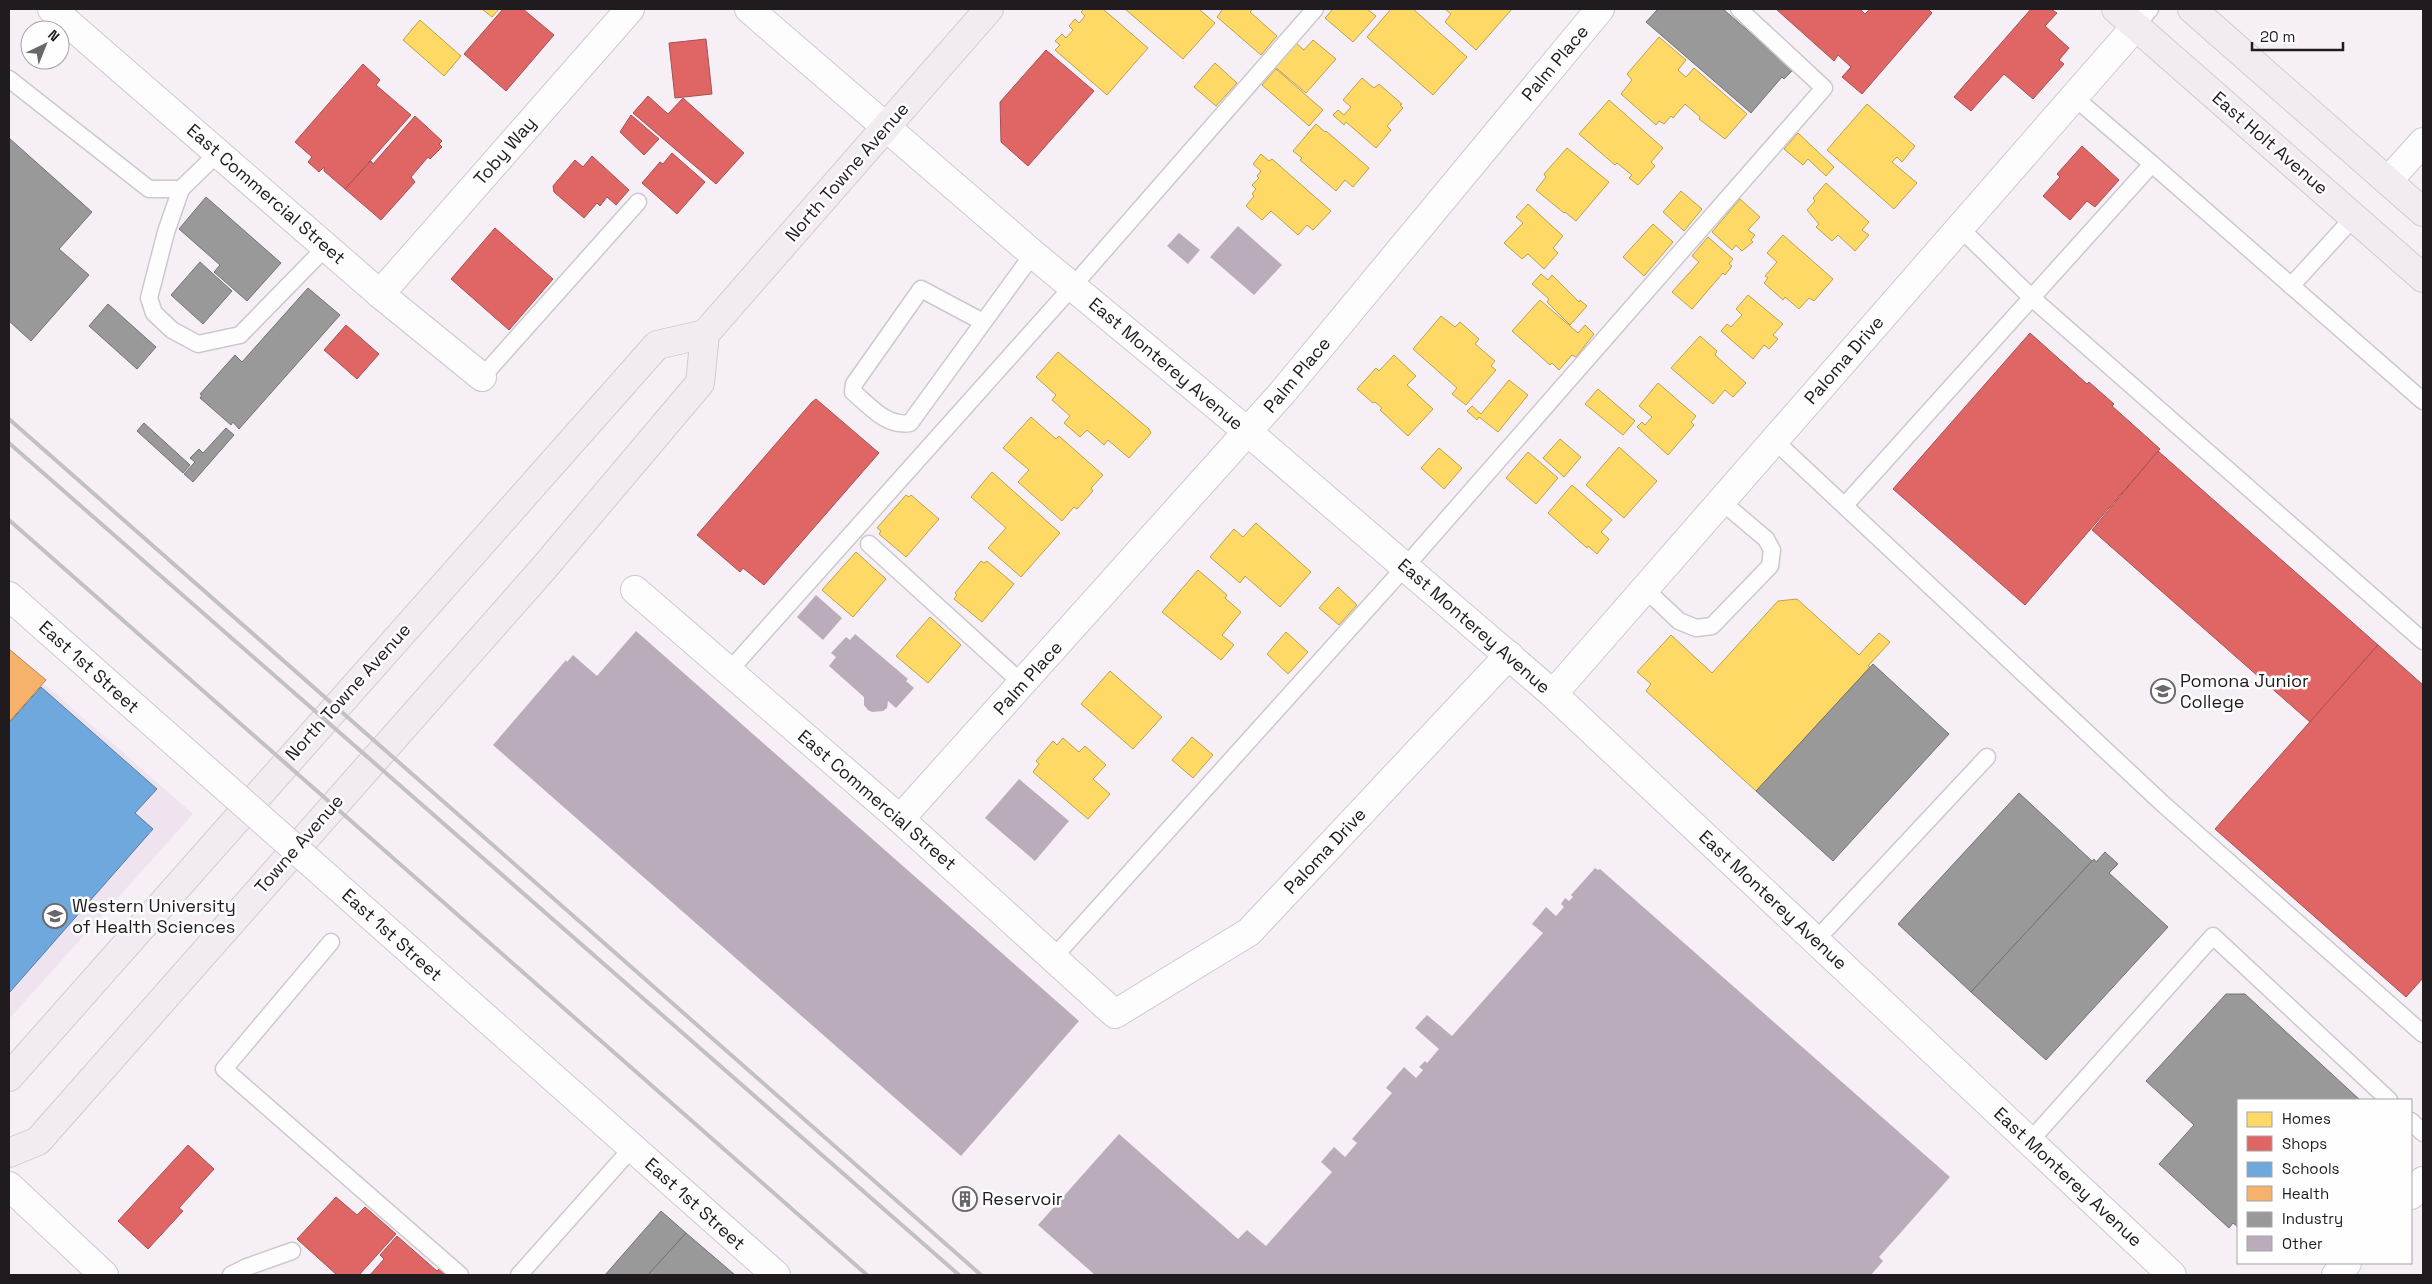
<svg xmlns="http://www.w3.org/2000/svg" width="2432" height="1284" font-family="'Space Grotesk',sans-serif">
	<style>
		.built { fill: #efe3ef }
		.homes { fill: #ffd966; stroke: #bca051 }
		.shops { fill: #e06666; stroke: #a65051 }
		.schools { fill: #6fa8dc; stroke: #577ea3 }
		.health { fill: #f6b26b; stroke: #b68554 }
		.industry { fill: #999; stroke: #747374 }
		.building { fill: #bbacbb }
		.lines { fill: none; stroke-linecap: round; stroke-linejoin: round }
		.service-casing { stroke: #cdc8cd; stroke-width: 19 }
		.minor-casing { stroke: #cdc8cd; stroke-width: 30 }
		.tertiary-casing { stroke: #cdc8cd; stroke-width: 30 }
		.secondary-casing { stroke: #cdc8cd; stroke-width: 30 }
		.primary-casing { stroke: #cfcccf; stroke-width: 30 }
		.service { stroke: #fefdfe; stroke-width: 16 }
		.minor { stroke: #fefdfe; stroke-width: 28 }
		.tertiary { stroke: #fefdfe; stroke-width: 28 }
		.secondary { stroke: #fefdfe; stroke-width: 28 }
		.primary { stroke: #f2ebf1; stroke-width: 28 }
		.rail { stroke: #c2c0c2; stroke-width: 4 }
		.minor-bridge-casing { stroke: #cdc8cd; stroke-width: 30; stroke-linecap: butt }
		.minor-bridge { stroke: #fefdfe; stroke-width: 28 }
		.labels { text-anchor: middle; stroke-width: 5; stroke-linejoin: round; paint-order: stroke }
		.street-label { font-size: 18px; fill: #1f1b1f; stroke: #fefefe }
		.poi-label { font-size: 18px; fill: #1f1b1f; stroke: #fefefe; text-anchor: start }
	</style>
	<rect width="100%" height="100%" fill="#f6f0f6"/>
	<polygon class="built" points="9,653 193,814 9,1019"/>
	<g class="homes">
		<polygon points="482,9 499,9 492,17"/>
		<polygon points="1084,9 1103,9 1148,48 1107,95 1055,50 1060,45 1055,41 1062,34 1066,38 1073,30 1069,26 1075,19 1079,23 1085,16 1081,12"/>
		<polygon points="1125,9 1199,9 1215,23 1183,59"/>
		<polygon points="1223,9 1253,9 1250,12 1277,36 1261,55 1217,17"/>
		<polygon points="1333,9 1367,9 1376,16 1353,42 1325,18"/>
		<polygon points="1391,9 1413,9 1467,57 1433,95 1367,37"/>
		<polygon points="1445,9 1512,9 1476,50 1445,22 1451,14"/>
		<polygon points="420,20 461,56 444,76 403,40"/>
		<polygon points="1659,37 1686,60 1678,70 1686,77 1694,68 1747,114 1725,139 1699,119 1700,117 1685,104 1673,118 1671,116 1664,124 1659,121 1656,125 1621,94 1632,80 1627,74"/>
		<polygon points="1313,40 1336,59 1306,93 1275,67 1296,43 1304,50"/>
		<polygon points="1215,63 1237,83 1216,106 1194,87"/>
		<polygon points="1276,69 1323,110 1309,126 1262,85"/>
		<polygon points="1362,78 1374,88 1379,84 1402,104 1400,105 1403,108 1387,126 1391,130 1376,148 1346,122 1344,125 1333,115 1338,110 1344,115 1351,107 1343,100"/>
		<polygon points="1609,100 1663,148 1651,162 1655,166 1638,185 1629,178 1632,175 1617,163 1615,165 1579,134"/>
		<polygon points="1867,104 1915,146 1902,162 1897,157 1892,162 1917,183 1894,209 1827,150"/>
		<polygon points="1316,124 1325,132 1326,131 1369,168 1353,187 1345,180 1336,191 1300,160 1302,158 1293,151"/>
		<polygon points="1798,133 1834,167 1826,176 1808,159 1803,165 1784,149"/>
		<polygon points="1567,148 1609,182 1576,221 1565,212 1564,213 1536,190 1546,177 1544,174"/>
		<polygon points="1261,154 1269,161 1272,159 1331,211 1313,230 1307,225 1298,235 1271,211 1262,220 1246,206 1254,196 1252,194 1256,189 1252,185 1259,178 1257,176 1261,171 1253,164"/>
		<polygon points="1826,183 1869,222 1862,230 1869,235 1855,251 1838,235 1832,241 1816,227 1819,224 1807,210 1815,201 1813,198"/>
		<polygon points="1681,191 1702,209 1684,231 1663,212"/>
		<polygon points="1740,199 1760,217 1748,230 1755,235 1751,240 1753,242 1742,251 1736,245 1732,250 1712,232"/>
		<polygon points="1528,204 1563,236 1553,248 1558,253 1544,269 1528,254 1522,259 1504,243 1523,223 1516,217"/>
		<polygon points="1653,224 1673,242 1644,276 1623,257"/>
		<polygon points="1783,235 1833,279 1814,301 1809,298 1799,309 1785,297 1783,300 1764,283 1768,278 1765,276 1777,262 1767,253"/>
		<polygon points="1708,237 1733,259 1729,264 1732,266 1725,275 1723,273 1692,309 1672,292 1699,262 1692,256"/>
		<polygon points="1541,274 1548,280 1552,275 1579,302 1580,300 1587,306 1570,325 1547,302 1549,299 1532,284"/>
		<polygon points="1748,295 1783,324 1773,335 1778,339 1769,349 1764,345 1753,359 1721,331 1727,324 1731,327 1742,315 1736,309"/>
		<polygon points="1540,300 1578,333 1585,325 1594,334 1576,357 1572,355 1559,370 1552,363 1550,365 1512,331"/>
		<polygon points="1441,316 1455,327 1460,322 1479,339 1475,344 1495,361 1491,366 1496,370 1466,405 1452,394 1457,388 1413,349"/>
		<polygon points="1700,336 1717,351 1715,355 1746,383 1733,397 1725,390 1713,404 1671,368"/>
		<polygon points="1058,352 1149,429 1151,433 1129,458 1108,440 1104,445 1087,430 1080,437 1064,423 1070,416 1052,400 1056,395 1036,377"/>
		<polygon points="1394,355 1416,376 1407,385 1433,409 1408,436 1380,410 1382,408 1375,402 1373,403 1357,389 1376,368 1379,371"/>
		<polygon points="1509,380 1528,395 1498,432 1479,417 1477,420 1467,411 1472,406 1481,414"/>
		<polygon points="1658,383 1696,416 1691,422 1694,425 1668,455 1637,427 1642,422 1645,425 1652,417 1639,406"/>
		<polygon points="1598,389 1635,421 1623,435 1585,404"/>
		<polygon points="1031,417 1056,439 1059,436 1103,475 1091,488 1093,491 1077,509 1074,507 1062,521 1018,482 1029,470 1003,448"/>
		<polygon points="1560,439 1581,457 1564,477 1543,458"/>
		<polygon points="1619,447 1657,481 1624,518 1586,485"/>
		<polygon points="1439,448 1462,468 1444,489 1421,468"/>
		<polygon points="1528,452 1558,478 1536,504 1506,478"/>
		<polygon points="992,472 1060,533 1021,577 988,548 1006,528 971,497"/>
		<polygon points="1572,485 1612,520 1601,532 1609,539 1597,554 1588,546 1587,548 1548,513"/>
		<polygon points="906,495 909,497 911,495 939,519 906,557 879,534 881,531 877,528"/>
		<polygon points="1256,523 1311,572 1280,607 1245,576 1240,583 1210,557 1234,529 1243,537"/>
		<polygon points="856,552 886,579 853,617 822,590"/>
		<polygon points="981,561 984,563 987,561 1014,584 982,622 954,599 957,595 955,593"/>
		<polygon points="1198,570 1227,595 1225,598 1241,612 1222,635 1234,645 1221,660 1162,612"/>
		<polygon points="1338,587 1357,605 1339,625 1319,608"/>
		<polygon points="1797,599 1859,655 1879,633 1890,642 1868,666 1870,667 1756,791 1646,691 1651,684 1637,672 1671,635 1712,673 1778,601"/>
		<polygon points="930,617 961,645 928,683 896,656"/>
		<polygon points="1286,632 1308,652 1288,674 1267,654"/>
		<polygon points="1110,671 1162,717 1133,749 1081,704"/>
		<polygon points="1192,737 1213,755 1193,778 1172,760"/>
		<polygon points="1063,738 1079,752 1085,746 1106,765 1093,779 1110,794 1088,819 1033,772 1039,764 1036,761 1053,741 1057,745"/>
	</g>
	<g class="shops">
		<polygon points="503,9 523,9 554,35 506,91 464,54"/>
		<polygon points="1776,9 1860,9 1865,14 1870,9 1928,9 1932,13 1862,94 1842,77 1851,67 1838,55 1834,61"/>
		<polygon points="2031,9 2051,9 2057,13 2045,26 2069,48 2059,60 2064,64 2033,99 2004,74 1971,111 1954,97"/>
		<polygon points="706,39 712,94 675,98 669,43"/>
		<polygon points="1046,50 1094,91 1028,166 1001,142 1000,102"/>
		<polygon points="363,64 380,80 376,85 411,115 345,189 324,171 324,167 319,172 308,162 312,157 295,142"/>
		<polygon points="648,96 668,114 683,98 744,153 716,184 633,113"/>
		<polygon points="631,115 659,139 644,155 620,132"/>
		<polygon points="415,116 442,141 439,144 442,147 430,159 428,157 411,177 415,182 381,220 345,189 371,161 373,164"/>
		<polygon points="2082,146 2119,180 2095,207 2087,201 2070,220 2043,196 2060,177 2057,174"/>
		<polygon points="672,153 705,182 677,214 642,183 660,162 663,164"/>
		<polygon points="592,156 629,190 616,205 607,197 600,206 597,203 584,218 554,192 553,186 575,160 583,167"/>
		<polygon points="495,228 553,279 509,330 451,279"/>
		<polygon points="346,325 379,354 357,379 324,350"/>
		<polygon points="2030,333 2087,384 2089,382 2114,404 2112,406 2160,449 2025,605 1893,489"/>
		<polygon points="816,399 879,453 764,585 743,568 740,572 697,535 812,402"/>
		<polygon points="2158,451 2378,645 2310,722 2092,530"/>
		<polygon points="2378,645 2423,685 2423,978 2406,997 2215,829"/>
		<polygon points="188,1145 214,1169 179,1208 183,1211 148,1249 118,1221"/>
		<polygon points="336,1197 357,1215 365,1207 396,1234 359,1275 337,1275 297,1239"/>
		<polygon points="397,1236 437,1271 439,1269 445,1275 370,1275 384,1259 380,1255"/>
	</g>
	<polygon class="schools" points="41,687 157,789 135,813 153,829 9,993 9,723"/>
	<polygon class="health" points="9,649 46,680 9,722"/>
	<g class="industry">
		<polygon points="1658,9 1723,9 1793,70 1784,79 1782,77 1751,113 1646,22"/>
		<polygon points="9,138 92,212 59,249 89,275 31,341 9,321"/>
		<polygon points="206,197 281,263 247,301 214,272 220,265 179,229"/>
		<polygon points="200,262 232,291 203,324 171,295"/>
		<polygon points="308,288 340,315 239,429 233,422 231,425 200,398 202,395 200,394 235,355 242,362"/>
		<polygon points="108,304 156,347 137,369 89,326"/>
		<polygon points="144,423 190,465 183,473 137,431"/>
		<polygon points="226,428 234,435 193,482 184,474 195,462 190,458 199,449 203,453"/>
		<polygon points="1873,664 1949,734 1833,861 1756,791"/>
		<polygon points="2019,793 2092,861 1971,992 1898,924"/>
		<polygon points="2105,852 2118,864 2109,873 2168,927 2046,1060 1971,992 2094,859 2096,862"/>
		<polygon points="2226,994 2245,994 2360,1100 2238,1100 2238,1227 2233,1223 2229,1228 2159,1164 2194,1125 2146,1081"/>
		<polygon points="661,1211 686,1233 648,1275 605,1275"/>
		<polygon points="686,1233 735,1275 648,1275"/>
	</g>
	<g class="building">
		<polygon points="1238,226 1282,265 1254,295 1210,257"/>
		<polygon points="1179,233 1200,250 1188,264 1167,246"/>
		<polygon points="816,595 842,618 823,640 797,617"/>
		<polygon points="636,631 1079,1021 961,1156 493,745 566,660 567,662 573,655 597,676"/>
		<polygon points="855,634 908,679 906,681 914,688 896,708 888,701 887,708 883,711 872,712 868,710 864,705 864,697 829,666 836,657 831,653 846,637 850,640"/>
		<polygon points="1019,779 1069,821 1035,861 985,818"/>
		<polygon points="1595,868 1598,870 1600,869 1950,1177 1879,1257 1883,1261 1871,1275 1095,1275 1038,1225 1119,1134 1238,1239 1247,1230 1266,1246 1332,1172 1321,1162 1334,1147 1345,1157 1357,1143 1352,1139 1392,1093 1386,1088 1404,1067 1416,1078 1423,1070 1419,1067 1425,1061 1427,1063 1439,1049 1415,1028 1427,1015 1452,1036 1543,933 1532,924 1546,907 1556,916 1564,907 1561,904 1565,898 1569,901 1573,897 1571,895"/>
		<polygon points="962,1188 976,1200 968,1209 954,1197"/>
	</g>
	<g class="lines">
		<defs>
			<g id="service">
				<polyline points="2136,26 2150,9"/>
				<polyline points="9,79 149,189 181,189 218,153"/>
				<polyline points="2074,97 2152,164"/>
				<polyline points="181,189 166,232 149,298 154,313 172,330 198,344 240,335 326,247"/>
				<polyline points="1960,228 2032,298 2423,641"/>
				<polyline points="2291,286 2354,217"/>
				<path d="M983,322L921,289L854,384L853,392C870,406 886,427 910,423L1033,254"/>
				<polyline points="482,377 638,202"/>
				<polyline points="1774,440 2162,803 2423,1034"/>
				<polyline points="1845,505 2152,164 2423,401"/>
				<polyline points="869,544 1023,684"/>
				<polyline points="1645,589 1679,621 1696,628 1712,626 1770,566 1772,550 1766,539 1721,501"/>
				<polyline points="729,671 1072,287 1315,9"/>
				<polyline points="1816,940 1987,757"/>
				<polyline points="331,942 224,1069 460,1275"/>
				<polyline points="1053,958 1405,567 1824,88 1739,9"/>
				<polyline points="2411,1121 2423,1133"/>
				<polyline points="2030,1141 2213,936 2389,1100"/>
				<polyline points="231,1275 247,1267 292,1251"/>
				<polyline points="519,1275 632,1148"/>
			</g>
			<g id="minor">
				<polyline points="52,9 380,294 482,377"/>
				<polyline points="2388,181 2423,142"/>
				<polyline points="380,294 630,9"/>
				<polyline points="635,590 900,819 1115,1014 1249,932 1509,655"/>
				<polyline points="9,596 215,778"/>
				<polyline points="1553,694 2136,26"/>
				<polyline points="900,819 1282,393 1600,9"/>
				<polyline points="328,878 776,1275"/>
				<polyline points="9,1186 104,1275"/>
			</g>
			<polyline id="tertiary" points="749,9 1033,254 1248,432 1553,694 2172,1275"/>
			<g id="secondary">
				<polyline points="2411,1195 2423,1181"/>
				<polyline points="2336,1275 2347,1263"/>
			</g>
			<g id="primary">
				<polyline points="2116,9 2423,278"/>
				<polyline points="2192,9 2423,212"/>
				<polyline points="9,1077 657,345 705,334"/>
				<polyline points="9,1153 38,1141 543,569 700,383 705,334 989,9"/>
			</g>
		</defs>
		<use href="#service" class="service-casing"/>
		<use href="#minor" class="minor-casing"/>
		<use href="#tertiary" class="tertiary-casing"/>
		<use href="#secondary" class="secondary-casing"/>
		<use href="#primary" class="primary-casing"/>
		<use href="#service" class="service"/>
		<use href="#minor" class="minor"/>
		<use href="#tertiary" class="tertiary"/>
		<use href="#secondary" class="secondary"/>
		<use href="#primary" class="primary"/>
		<g class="rail">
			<polyline points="9,419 981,1275"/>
			<polyline points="9,443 959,1275"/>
			<polyline points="9,520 867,1275"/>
		</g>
		<defs>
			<polyline id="minor-bridge" points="215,778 328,878"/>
		</defs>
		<use href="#minor-bridge" class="minor-bridge-casing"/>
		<use href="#minor-bridge" class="minor-bridge"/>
	</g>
	<defs>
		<symbol id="school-ring" viewBox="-11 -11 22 22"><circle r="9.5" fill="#fefefe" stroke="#6a666a" stroke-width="1.5"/><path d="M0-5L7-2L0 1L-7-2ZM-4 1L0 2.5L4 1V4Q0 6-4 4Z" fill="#6a666a"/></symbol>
		<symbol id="university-ring" viewBox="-11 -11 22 22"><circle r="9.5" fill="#fefefe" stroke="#6a666a" stroke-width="1.5"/><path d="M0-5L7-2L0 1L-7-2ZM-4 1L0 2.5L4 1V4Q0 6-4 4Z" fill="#6a666a"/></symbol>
		<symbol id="building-ring" viewBox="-11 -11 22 22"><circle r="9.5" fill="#fefefe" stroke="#6a666a" stroke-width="1.5"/><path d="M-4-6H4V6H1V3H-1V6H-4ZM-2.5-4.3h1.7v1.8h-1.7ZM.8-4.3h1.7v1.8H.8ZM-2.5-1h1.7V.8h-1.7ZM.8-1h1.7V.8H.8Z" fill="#6a666a"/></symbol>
	</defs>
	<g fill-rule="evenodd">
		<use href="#school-ring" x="2149" y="677" width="28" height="28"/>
		<use href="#university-ring" x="41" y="902" width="28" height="28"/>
		<use href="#building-ring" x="951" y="1185" width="28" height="28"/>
	</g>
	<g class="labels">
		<g class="street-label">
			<text transform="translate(1555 63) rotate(-50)" y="6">Palm Place</text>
			<text transform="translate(2270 143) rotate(41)" y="6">East Holt Avenue</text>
			<text transform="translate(505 151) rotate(-49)" y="6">Toby Way</text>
			<text transform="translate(847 172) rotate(-49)" y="6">North Towne Avenue</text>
			<text transform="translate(266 194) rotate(41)" y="6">East Commercial Street</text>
			<text transform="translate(1844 360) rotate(-49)" y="6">Paloma Drive</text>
			<text transform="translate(1166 364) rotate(40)" y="6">East Monterey Avenue</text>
			<text transform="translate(1297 375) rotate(-50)" y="6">Palm Place</text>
			<text transform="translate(1474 626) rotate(41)" y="6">East Monterey Avenue</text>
			<text transform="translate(89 667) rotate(42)" y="6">East 1st Street</text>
			<text transform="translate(1028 678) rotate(-48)" y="6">Palm Place</text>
			<text transform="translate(348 692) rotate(-48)" y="6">North Towne Avenue</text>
			<text transform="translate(877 800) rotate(41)" y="6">East Commercial Street</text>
			<text transform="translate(299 844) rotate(-49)" y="6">Towne Avenue</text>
			<text transform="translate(1325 851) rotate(-47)" y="6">Paloma Drive</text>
			<text transform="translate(1773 900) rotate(43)" y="6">East Monterey Avenue</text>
			<text transform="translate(392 935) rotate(42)" y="6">East 1st Street</text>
			<text transform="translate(2068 1177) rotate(43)" y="6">East Monterey Avenue</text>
			<text transform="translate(695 1204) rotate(42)" y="6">East 1st Street</text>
		</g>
		<g class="poi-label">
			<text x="2180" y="687">Pomona Junior<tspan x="2180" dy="21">College</tspan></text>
			<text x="72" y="912">Western University<tspan x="72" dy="21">of Health Sciences</tspan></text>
			<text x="982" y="1205">Reservoir</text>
		</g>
	</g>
	<rect width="2432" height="1284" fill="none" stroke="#1f1b1f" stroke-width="20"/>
	<rect x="2237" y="1099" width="175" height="165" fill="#fefefe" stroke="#a5a3a5"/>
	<rect x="2247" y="1112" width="25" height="15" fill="#ffd966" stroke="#a5a3a5"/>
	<text x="2282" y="1124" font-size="15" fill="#1f1b1f">Homes</text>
	<rect x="2247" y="1136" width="25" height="15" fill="#e06666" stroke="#a5a3a5"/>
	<text x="2282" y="1149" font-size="15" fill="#1f1b1f">Shops</text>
	<rect x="2247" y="1162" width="25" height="15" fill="#6fa8dc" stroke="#a5a3a5"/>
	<text x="2282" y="1174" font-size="15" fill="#1f1b1f">Schools</text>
	<rect x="2247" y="1186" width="25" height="15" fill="#f6b26b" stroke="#a5a3a5"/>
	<text x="2282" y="1199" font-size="15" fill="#1f1b1f">Health</text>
	<rect x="2247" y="1212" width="25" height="15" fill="#999999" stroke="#a5a3a5"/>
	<text x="2282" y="1224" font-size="15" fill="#1f1b1f">Industry</text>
	<rect x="2247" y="1236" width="25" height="15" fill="#bbacbb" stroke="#a5a3a5"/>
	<text x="2282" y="1249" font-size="15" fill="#1f1b1f">Other</text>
	<g transform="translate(45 45) rotate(43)"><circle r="24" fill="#fefefe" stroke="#a5a3a5"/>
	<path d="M0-4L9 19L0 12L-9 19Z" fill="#6a666a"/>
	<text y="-8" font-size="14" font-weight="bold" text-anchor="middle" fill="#1f1b1f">N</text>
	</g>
	<path d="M2252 42v8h91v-8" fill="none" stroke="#1f1b1f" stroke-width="2.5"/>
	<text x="2260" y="42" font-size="15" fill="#1f1b1f" stroke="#fefefe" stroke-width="4" paint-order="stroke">20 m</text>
</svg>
